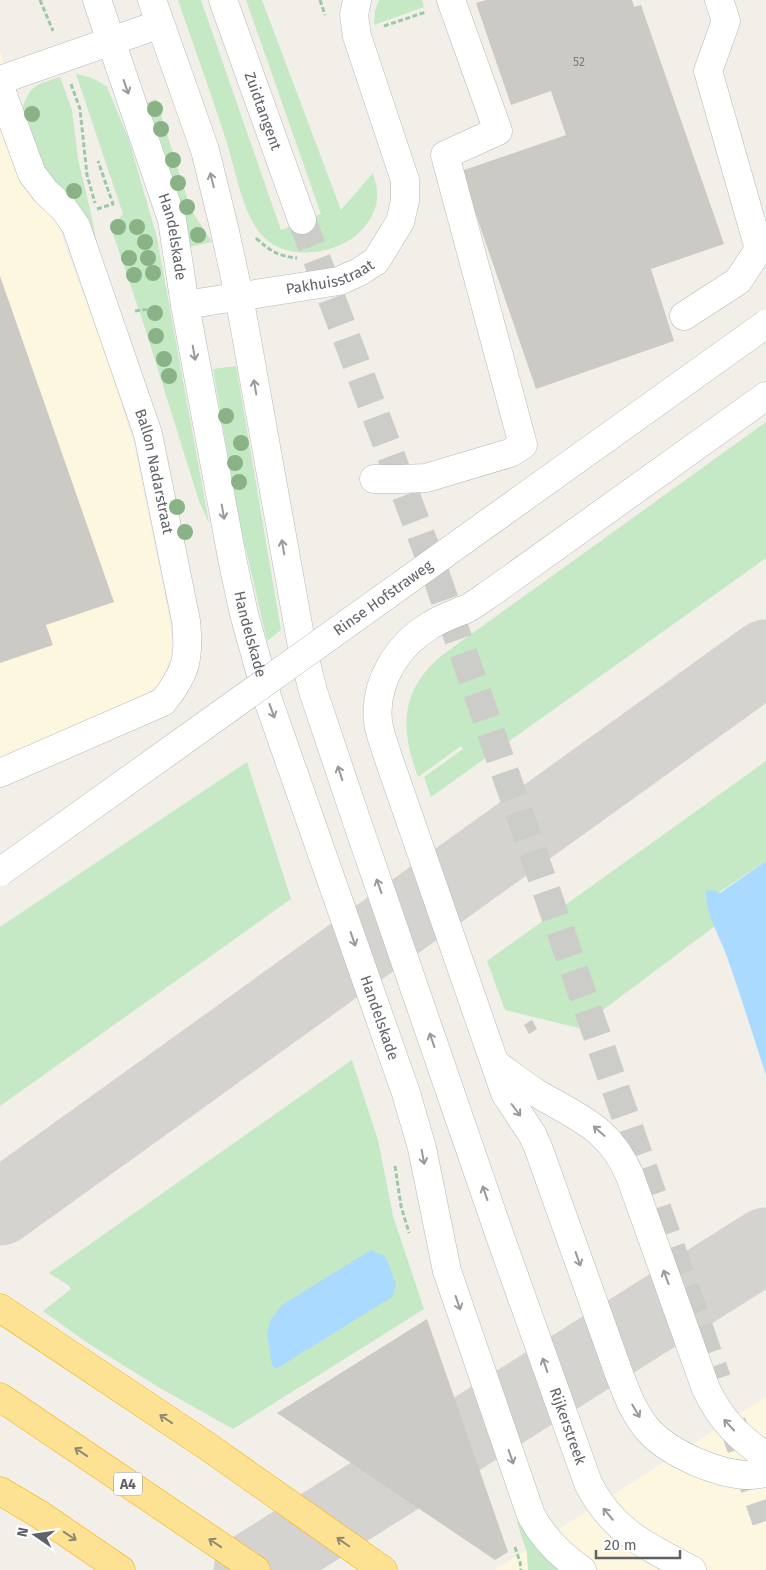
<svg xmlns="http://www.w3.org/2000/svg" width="766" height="1570" font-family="'Fira Sans',sans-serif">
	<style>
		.commercial { fill: #fef7e0 }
		.green { fill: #c5e8c5 }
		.water { fill: #aadaff }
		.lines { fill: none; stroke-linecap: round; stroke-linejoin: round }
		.taxiway { stroke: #d4d3d0; stroke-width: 75 }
		.building { fill: #cccac5 }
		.minor-tunnel { stroke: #ccccc8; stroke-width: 28; stroke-dasharray: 28 14; stroke-linecap: butt }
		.minor-casing { stroke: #b5b8bc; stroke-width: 29 }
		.highway-casing { stroke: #f9ab00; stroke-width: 29 }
		.path { stroke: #9cc7a9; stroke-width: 3; stroke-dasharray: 5 2.5; stroke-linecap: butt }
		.minor { stroke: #fff; stroke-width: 28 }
		.highway { stroke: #fde293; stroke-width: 28 }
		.minor-bridge-casing { stroke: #b5b8bc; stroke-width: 29; stroke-linecap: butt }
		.minor-bridge { stroke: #fff; stroke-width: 28 }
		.tree { fill: #89b387 }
		.oneway { stroke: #979a9d }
		.oneway2 { stroke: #8e8975 }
		.labels { text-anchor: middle; stroke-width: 5; stroke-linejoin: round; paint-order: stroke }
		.number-label { font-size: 12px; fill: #7a7d7f }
		.shield { fill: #fff; stroke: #8f9295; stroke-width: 1 }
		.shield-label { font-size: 14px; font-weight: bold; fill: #5f6368 }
		.street-label { font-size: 15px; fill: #5f6368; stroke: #fff }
	</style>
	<rect width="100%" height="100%" fill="#f1efe8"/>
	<g class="commercial">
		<polygon points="0,51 72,265 101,341 134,444 169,617 174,652 160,683 143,697 0,757"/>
		<polygon points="766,1397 766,1570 495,1570"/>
	</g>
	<g class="green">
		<path d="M178,0H201L281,230L321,214L246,0H262L341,210L373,173C374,179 377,185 377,192C379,209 367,227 354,237C327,256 283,261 260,233C242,211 235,168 226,140C211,93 194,47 178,0Z"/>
		<polygon points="379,0 422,0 424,7 374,25 375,11"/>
		<polygon points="76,74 89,77 98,81 107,87 129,140 157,238 209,523 199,501 144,325 111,228 123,214"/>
		<polygon points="60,77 72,110 78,159 92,218 99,257 46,175 22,116 24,103 30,91 39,84"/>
		<polygon points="156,99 191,210 212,242 189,247 169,165 147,103"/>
		<polygon points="236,366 281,630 267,641 239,519 213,369"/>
		<path d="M766,422V558L431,797L424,777L463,749L461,746L418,777C400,729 400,691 441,656Z"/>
		<polygon points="766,761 766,861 718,893 707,904 715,926 579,1028 505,1010 487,961"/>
		<polygon points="247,762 291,899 0,1106 0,927"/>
		<polygon points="352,1060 378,1140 393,1216 424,1309 233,1429 160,1388 86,1342 43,1311 71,1289 68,1285 49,1273"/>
		<polygon points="527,1519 566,1570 528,1570 527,1553 517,1522"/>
	</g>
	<g class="water">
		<path d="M766,861V1075C753,1036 741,996 727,957C720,936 705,914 706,891L713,890L720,893Z"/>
		<polygon points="371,1250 386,1257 396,1285 392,1297 276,1369 272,1365 267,1333 271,1319 282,1305"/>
	</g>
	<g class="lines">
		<g class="taxiway">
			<polyline points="0,1208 766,657"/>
			<polyline points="251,1570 766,1245"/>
		</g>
	</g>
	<g class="building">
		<polygon points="486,0 632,0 634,7 641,5 724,244 651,269 674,341 536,389 461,171 566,135 551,91 511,105 476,3"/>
		<polygon points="0,276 114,602 46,625 53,645 0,663"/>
		<polygon points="532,1020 537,1029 529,1034 524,1025"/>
		<polygon points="427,1319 508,1552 495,1560 277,1413"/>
	</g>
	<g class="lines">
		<g class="minor-tunnel">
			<polyline points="302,220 436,575 717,1379"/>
			<polyline points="732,1422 766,1521"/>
		</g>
		<defs>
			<g id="minor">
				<path id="s1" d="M97,0L172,220L185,305L233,563L244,614L268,700L406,1093L422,1148L447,1271L531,1515C543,1538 560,1555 582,1570"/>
				<path id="s2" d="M152,0L205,150L224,227L239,296L302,647L313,691L356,819L501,1239L588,1483C612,1531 646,1546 692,1570"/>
				<path id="s3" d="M223,0L302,220"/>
				<polyline points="0,80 160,24"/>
				<path id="s4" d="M0,87L32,174L46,192L64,209L76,226L148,434L186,621C190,658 186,673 163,702L0,773"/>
				<path id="s5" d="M185,305L339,281L359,272L376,261L400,222L405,201V180L357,36L354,15L357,0"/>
				<polyline points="684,316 738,281 759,249 708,71 726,21 719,0"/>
				<path d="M766,396L495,590C486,596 476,604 466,609C454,614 442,618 431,625C398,644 374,682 378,721C379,732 384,743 387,754L505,1093L532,1134L538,1147L618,1371C626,1392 634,1415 650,1432C671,1454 717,1474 747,1475C753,1475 760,1474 766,1473"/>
				<polyline points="374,479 401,479 426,478 510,453 523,445 445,155 498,131 451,0"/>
				<path d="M497,1065C511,1075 524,1085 538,1094C579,1118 610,1128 630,1176L706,1389C722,1422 738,1436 766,1457"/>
			</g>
			<g id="highway">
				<polyline points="0,1308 207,1446 383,1570"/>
				<polyline points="0,1397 256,1570"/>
				<polyline points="0,1491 39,1514 121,1570"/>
			</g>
		</defs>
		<use href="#minor" class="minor-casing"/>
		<use href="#highway" class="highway-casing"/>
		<g class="path">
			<polyline points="40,0 53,31"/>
			<polyline points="320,0 325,15"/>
			<polyline points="384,26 426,12"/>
			<polyline points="71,84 80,109 87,175 95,203"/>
			<polyline points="97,209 113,204 98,161"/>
			<path d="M256,238C270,251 278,256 297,258"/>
			<polyline points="135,311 158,308"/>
			<polyline points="395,1166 401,1206 409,1233"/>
			<polyline points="515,1547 520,1562 521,1570"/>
		</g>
		<use href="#minor" class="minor"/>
		<use href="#highway" class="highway"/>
		<defs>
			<g id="minor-bridge">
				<path id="s6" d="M0,872L766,324"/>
			</g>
		</defs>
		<use href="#minor-bridge" class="minor-bridge-casing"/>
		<use href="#minor-bridge" class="minor-bridge"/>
	</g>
	<g class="tree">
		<circle cx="155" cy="109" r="8"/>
		<circle cx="32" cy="114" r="8"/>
		<circle cx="161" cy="129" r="8"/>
		<circle cx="173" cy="160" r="8"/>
		<circle cx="178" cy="183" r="8"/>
		<circle cx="74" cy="191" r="8"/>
		<circle cx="187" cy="207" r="8"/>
		<circle cx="118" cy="227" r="8"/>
		<circle cx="137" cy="227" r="8"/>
		<circle cx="198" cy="235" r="8"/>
		<circle cx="145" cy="242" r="8"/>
		<circle cx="129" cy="258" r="8"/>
		<circle cx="148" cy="258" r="8"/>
		<circle cx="153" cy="273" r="8"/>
		<circle cx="134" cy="275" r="8"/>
		<circle cx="155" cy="313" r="8"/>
		<circle cx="156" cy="336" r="8"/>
		<circle cx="164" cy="359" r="8"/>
		<circle cx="169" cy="376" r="8"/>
		<circle cx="226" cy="416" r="8"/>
		<circle cx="241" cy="443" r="8"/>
		<circle cx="235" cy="463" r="8"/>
		<circle cx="239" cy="482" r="8"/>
		<circle cx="177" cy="507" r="8"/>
		<circle cx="185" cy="532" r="8"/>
	</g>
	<defs><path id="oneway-shaft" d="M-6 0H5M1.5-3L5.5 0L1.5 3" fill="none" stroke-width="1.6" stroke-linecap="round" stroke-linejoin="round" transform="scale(1.25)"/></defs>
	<g class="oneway">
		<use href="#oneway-shaft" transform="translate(126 87) rotate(71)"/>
		<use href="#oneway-shaft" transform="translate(212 180) rotate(-104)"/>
		<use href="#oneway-shaft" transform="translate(194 353) rotate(80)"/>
		<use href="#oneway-shaft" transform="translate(255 387) rotate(-100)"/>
		<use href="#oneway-shaft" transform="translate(223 512) rotate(80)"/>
		<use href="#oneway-shaft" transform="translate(283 547) rotate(-100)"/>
		<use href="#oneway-shaft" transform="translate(272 711) rotate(70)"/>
		<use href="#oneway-shaft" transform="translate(340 773) rotate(-108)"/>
		<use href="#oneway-shaft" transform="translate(379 886) rotate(-109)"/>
		<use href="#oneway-shaft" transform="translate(353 939) rotate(71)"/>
		<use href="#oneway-shaft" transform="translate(432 1040) rotate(-109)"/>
		<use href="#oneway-shaft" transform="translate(516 1110) rotate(53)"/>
		<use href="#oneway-shaft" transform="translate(599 1131) rotate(-139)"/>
		<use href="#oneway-shaft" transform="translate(423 1157) rotate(79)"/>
		<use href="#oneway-shaft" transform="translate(485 1193) rotate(-109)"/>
		<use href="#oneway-shaft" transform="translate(578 1259) rotate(71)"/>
		<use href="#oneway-shaft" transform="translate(666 1277) rotate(-110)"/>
		<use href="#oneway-shaft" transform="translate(458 1303) rotate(71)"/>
		<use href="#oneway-shaft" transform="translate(545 1365) rotate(-109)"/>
		<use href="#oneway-shaft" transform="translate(636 1411) rotate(59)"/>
		<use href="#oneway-shaft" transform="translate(729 1425) rotate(-133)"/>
		<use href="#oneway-shaft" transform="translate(511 1457) rotate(71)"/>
		<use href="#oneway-shaft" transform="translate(608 1514) rotate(-130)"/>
	</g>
	<g class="oneway2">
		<use href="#oneway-shaft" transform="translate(166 1419) rotate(-146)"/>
		<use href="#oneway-shaft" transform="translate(81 1452) rotate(-146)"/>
		<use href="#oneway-shaft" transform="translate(70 1536) rotate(34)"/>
		<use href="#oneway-shaft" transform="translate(343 1542) rotate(-145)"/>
		<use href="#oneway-shaft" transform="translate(215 1543) rotate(-146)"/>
	</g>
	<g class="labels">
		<g class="number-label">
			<text x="579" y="66">52</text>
		</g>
		<rect class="shield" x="114" y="1472.5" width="28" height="23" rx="4"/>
		<g class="shield-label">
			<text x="128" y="1489">A4</text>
		</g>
		<g class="street-label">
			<text dy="5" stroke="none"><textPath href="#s3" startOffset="118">Zuidtangent</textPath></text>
			<text dy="5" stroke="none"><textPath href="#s1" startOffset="249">Handelskade</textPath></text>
			<text dy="5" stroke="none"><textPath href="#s5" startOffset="148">Pakhuisstraat</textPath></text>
			<text dy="5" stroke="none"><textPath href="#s4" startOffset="419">Ballon Nadarstraat</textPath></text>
			<text dy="5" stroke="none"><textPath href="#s6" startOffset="471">Rinse Hofstraweg</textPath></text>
			<text dy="5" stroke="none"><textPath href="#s1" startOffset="654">Handelskade</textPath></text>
			<text dy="5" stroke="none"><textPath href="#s1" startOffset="1059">Handelskade</textPath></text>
			<text dy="5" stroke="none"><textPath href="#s2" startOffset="1489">Rijkerstreek</textPath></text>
		</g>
	</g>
	<g transform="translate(35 1535) rotate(283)" stroke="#ffffff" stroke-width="4" paint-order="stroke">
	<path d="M0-4L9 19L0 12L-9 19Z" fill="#5f6368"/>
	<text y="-8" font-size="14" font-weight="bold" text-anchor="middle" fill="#5f6368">N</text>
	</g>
	<path d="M596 1550v8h84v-8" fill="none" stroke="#5f6368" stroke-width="2.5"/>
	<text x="604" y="1550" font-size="15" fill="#5f6368" stroke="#ffffff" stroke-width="4" paint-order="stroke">20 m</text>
</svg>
